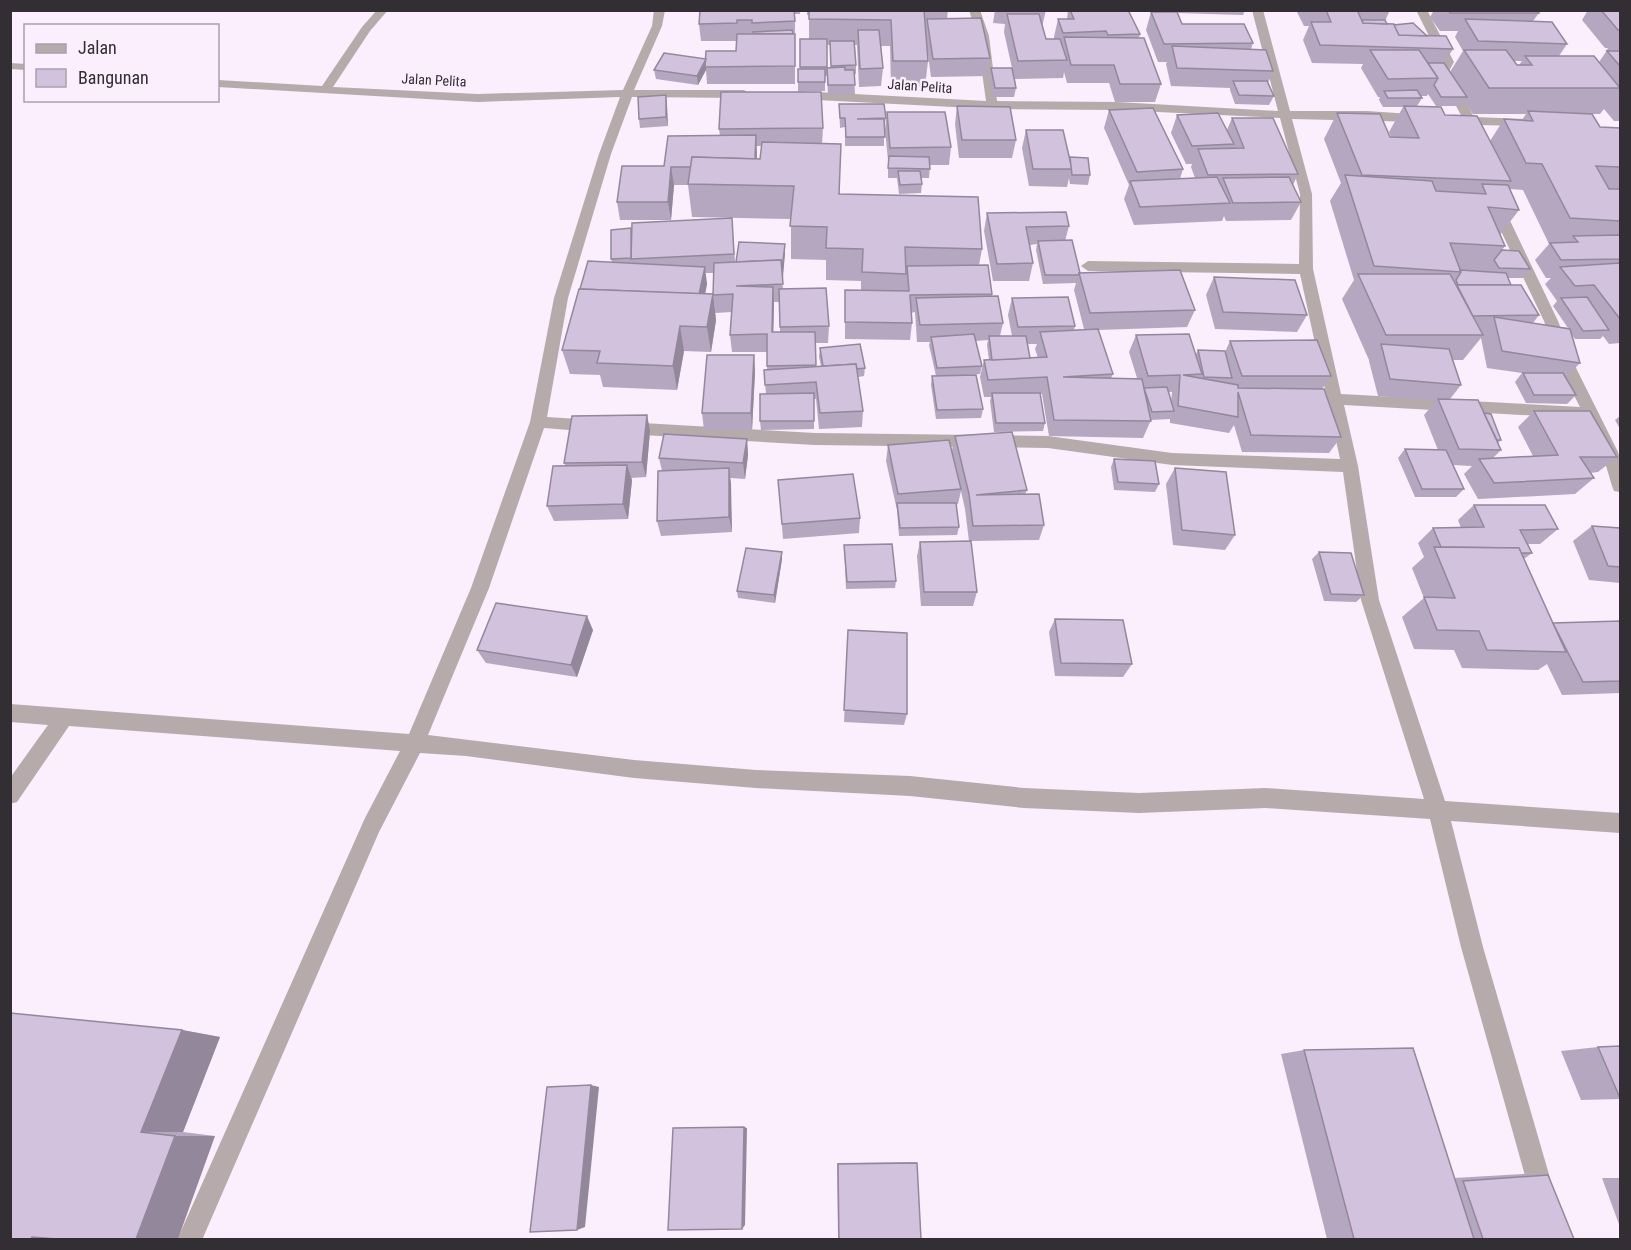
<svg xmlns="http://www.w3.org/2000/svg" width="1631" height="1250" font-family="'Roboto Condensed',sans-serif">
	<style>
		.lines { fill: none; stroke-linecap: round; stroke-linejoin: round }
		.minor { fill: #b6aaaa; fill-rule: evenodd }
		.wall { fill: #b5a7bf; fill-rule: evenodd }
		.shaded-wall { fill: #93889b }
		.building { fill: #d2c2de; stroke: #93889b; stroke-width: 1.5 }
		.labels { text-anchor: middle; stroke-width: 5; stroke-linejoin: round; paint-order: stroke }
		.far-street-label { font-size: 14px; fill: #332d34; stroke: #fbeefd }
	</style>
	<rect width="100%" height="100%" fill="#fbeefd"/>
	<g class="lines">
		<g class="minor">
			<polygon points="377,10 388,10 370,31 333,87 478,94 623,90 652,26 654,10 665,10 662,26 634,90 744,90 750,94 744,98 632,97 611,154 568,298 547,417 594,420 600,422 602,426 600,430 594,432 544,428 489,588 428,735 634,760 756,770 910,776 1024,788 1139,793 1266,788 1424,799 1361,600 1343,472 1172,465 1048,448 815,445 625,434 619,432 617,428 619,424 625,422 815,433 1048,436 1172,453 1340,459 1300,274 1088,271 1081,266 1088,261 1299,264 1300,194 1280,118 1117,110 992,109 798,99 792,95 798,91 986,101 977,36 969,10 980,10 989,36 997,101 1117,102 1278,111 1252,10 1263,10 1290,111 1367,111 1425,115 1425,121 1421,122 1292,119 1312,194 1313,269 1341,394 1580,407 1561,370 1544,321 1489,206 1496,202 1503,206 1558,321 1577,370 1618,452 1620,460 1620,492 1614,491 1612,486 1602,452 1583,413 1576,418 1344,405 1358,466 1379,600 1445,801 1620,813 1620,833 1451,821 1483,947 1568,1240 1543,1240 1461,947 1430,819 1266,808 1139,813 1024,808 910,796 756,788 634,778 466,756 420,753 379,832 202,1240 177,1240 365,818 400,751 69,726 17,802 10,804 10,778 48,725 10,722 10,704 409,734 471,588 530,422 554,298 599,154 620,97 478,102 218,87 218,80 322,86 362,27"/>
			<polygon points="1416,10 1427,10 1454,62 1449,71 1474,117 1526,119 1532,123 1530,126 1476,125 1475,131 1469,135 1463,131 1464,124 1451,123 1451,117 1462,117 1437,71 1442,62"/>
			<polygon points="10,63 26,64 26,70 10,69"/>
		</g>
	</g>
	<g class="wall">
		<polygon points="700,10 800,10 800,14 795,14 795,84 707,84 706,70 698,85 656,79 654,70 706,59 736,51 737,41 701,41 699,24"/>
		<path d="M807,10H948L947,19L990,58L987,76L931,77L927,47L928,61L925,87H891L890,46H881L883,68L881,86L859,87L857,45H855L856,65V74L854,75L855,94L828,95L827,76H825V91H798V69H800V39H809V15H807ZM827,45H830L831,68H827Z"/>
		<polygon points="995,10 1046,10 1042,27 1046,39 1054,39 1054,37 1058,19 1067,19 1068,10 1245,10 1243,15 1177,13 1182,24 1253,43 1251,49 1273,71 1268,83 1274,96 1269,105 1235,104 1230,90 1230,88 1171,86 1166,64 1167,62 1158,62 1146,30 1151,12 1154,12 1129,11 1140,34 1139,38 1161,84 1155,102 1115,102 1109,83 1067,83 1064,72 1063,78 1015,79 1016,88 1014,97 993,97 990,77 991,68 1012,68 1004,32 1005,24 993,23"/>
		<path d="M1296,10H1390L1385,21L1387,24L1394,25L1427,36L1453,49L1444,63L1450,72L1463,51L1455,37L1458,31H1440L1430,17L1433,12H1426L1425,10H1537L1539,13L1533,21L1567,44L1559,56L1599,62L1606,52V51L1608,48H1605L1582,20L1588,10H1620V121H1614L1604,109L1600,114H1577L1600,127L1620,128V343L1609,344L1603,336L1600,339H1575L1572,335L1580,363L1566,377L1576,395L1567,404L1526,403L1515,382L1522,373L1487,368L1481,338L1463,360H1453L1461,385L1450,399L1484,413L1501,440L1498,443L1501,450L1493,458L1533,456L1518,427L1534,411L1617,457L1598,472L1590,473L1594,478L1575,494L1478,499L1464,474L1472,466L1453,465L1464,489L1456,497H1415L1398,458L1405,449L1438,450L1424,415L1436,401L1378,396L1369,361V360L1342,299L1354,280L1330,201L1341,183L1324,139L1337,113L1391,137L1389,132L1403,107H1383L1379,100L1380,97H1378L1361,68L1363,64L1312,63L1303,40L1309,26H1304ZM1514,61H1522L1519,65H1517ZM1428,94L1436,106H1461L1464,101L1473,114H1526L1522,120L1504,119L1490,141L1417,106L1422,98L1420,96H1427ZM1510,189L1523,190L1549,244L1535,260L1546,278H1551L1545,284L1557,301L1553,306L1568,328L1533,323L1539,315L1511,285L1508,278H1523L1530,269L1502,250L1505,246L1500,235L1519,210Z"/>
		<polygon points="666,95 668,126 640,128 639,119"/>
		<polygon points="839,104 886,118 884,127 884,146 845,146 845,127 840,128"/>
		<polygon points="957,106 1016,140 1012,158 959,158 955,124"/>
		<polygon points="1109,110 1183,169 1180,179 1195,178 1191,167 1192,164 1186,164 1171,133 1177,115 1227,130 1232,118 1298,174 1293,185 1301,202 1291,220 1226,221 1224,216 1222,221 1134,225 1124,199 1129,185 1104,128"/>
		<polygon points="887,112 951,147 949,165 930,165 929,178 921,178 922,184 921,193 899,194 897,178 888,178 888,160 885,130"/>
		<path d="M823,128L822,144L840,194L982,249L979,265L992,294V296L1003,323L1000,336H1012L1008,315L1012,298L1075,326L1074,330L1084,329L1074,290L1076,283L1043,284L1036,250L1037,244L1030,245L1033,263L1029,281H993L984,231L987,213L1069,226L1065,241L1080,273L1195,310L1187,327L1098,330L1113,374L1111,378H1137L1129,352L1136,335L1196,354L1198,350L1225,352L1230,341L1331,376L1322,389L1341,437L1329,453L1242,452L1234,425L1229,433L1170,423V419L1151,420L1143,438L1049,436L1042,394H1040L1045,423L1043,431L994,432L990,401L991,397H984L980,377L984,360H989L987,345L988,340L976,341L982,366L980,374L955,376L983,409L981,418L936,419L931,385L932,376H936L929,345L930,342H917L915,312L911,313L912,323L910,340L845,339V290H861V281L826,280V260L791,259V219L692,217L688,185H674L671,220H620L617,202L664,166L720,136L719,129ZM756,146H762L760,159H757ZM1027,344H1037L1035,349L1038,358H1030ZM1168,392H1172L1171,401Z"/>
		<polygon points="1026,130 1070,160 1070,157 1090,175 1088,185 1070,184 1069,178 1067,187 1029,186 1022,148"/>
		<path d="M732,218L735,262L785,253L782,278L783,289L829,326L828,343H815L816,367L821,366L819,357L820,348L865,368L864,376L858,377L863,411L862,427L819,429L816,399H814V429L761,430L760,421L766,394L764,370L767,369V352H732L730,335L732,312L715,313L713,295L714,273H705L707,284L705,294H713L716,320L711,352L684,351L677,390L603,387L600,375L570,374L562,350L612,262L611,259L631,228ZM774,302H780V332H773Z"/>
		<polygon points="1214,277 1307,315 1297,332 1215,329 1206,295"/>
		<polygon points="754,355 755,372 752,430 704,430 702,413"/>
		<polygon points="647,415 650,431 646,477 631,478 632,480 628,519 554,521 547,506 566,466 564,463"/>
		<polygon points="1620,416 1620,429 1615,420"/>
		<polygon points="955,436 1027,490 1025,494 1044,525 1039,540 971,541 977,592 973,606 921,606 917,556 920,542 969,541 965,509 961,491 958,504 956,505 959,527 957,535 899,536 897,510 886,461 888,445 952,450"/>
		<polygon points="747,439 748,455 745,479 730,478 732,532 661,536 657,521 662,471 659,458"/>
		<polygon points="1114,459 1159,484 1155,492 1114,490 1111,467"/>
		<polygon points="1175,468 1235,535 1225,550 1173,545 1166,484"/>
		<polygon points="778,480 860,518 859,533 783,539"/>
		<polygon points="1474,505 1558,529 1540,544 1528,544 1532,553 1524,559 1553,623 1620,621 1620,693 1562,695 1547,664 1538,670 1462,668 1454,650 1414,649 1402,617 1424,598 1412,568 1424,557 1418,543 1433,528 1461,528 1458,520"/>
		<polygon points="1592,526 1620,528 1620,583 1589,580 1573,541"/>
		<polygon points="844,545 896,581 895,588 846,589"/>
		<polygon points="1319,552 1364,595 1356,602 1324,601 1312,559"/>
		<polygon points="782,559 775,603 738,598 737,591"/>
		<polygon points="1055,619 1132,664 1123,677 1055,676 1049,632"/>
		<polygon points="593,630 577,677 486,663 477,650"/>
		<polygon points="848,630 907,714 904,725 844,722"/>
		<polygon points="182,1030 220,1037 183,1132 215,1136 10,1239"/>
		<polygon points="1620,1046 1620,1099 1581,1100 1561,1051 1598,1047"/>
		<polygon points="1304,1050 1454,1178 1523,1174 1548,1175 1574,1239 1327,1239 1281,1054"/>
		<polygon points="914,1162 917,1163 921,1239 838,1239 837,1163"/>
		<polygon points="1602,1178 1620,1178 1620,1227"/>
	</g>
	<g class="shaded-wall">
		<polygon points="706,59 706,70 698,85 697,76"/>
		<polygon points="666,95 667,104 668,126 666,117"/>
		<polygon points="756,135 757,153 756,184 755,166"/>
		<polygon points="671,167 674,185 671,220 668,202"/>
		<polygon points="785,244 785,253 783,278 782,269"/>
		<polygon points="705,267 707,284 701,315 698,298"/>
		<polygon points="773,287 774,305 773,349 772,332"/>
		<polygon points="713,294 716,320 711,352 707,327"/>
		<polygon points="680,326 684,351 677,390 673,366"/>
		<polygon points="754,355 755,372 752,430 751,413"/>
		<polygon points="647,415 650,431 646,477 642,462"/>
		<polygon points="747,439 748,455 745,479 743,463"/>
		<polygon points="627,465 632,480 628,519 623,504"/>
		<polygon points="729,468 731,483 732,532 729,517"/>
		<polygon points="782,552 782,559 775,603 774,595"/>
		<polygon points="587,616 593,630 577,677 571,665"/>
		<polygon points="182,1030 220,1037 183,1132 141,1132"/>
		<polygon points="591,1085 599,1087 585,1227 577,1230"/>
		<polygon points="744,1127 747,1128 745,1225 742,1229"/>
		<polygon points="175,1136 215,1136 178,1239 136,1239"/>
		<polygon points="32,1237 79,1239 31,1239"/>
	</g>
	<g class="building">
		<polygon points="700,10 794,10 795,21 752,23 752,20 737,20 737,23 699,24"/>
		<polygon points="809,10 924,10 928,61 893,61 891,20 809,19"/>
		<polygon points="1070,10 1128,10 1140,34 1108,35 1106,31 1063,33 1058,19 1074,19"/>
		<polygon points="1326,10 1357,10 1363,23 1394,24 1399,35 1446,36 1453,49 1320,45 1311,22 1331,22"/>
		<polygon points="1448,10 1537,10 1539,13 1450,13"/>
		<polygon points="1601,10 1620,10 1620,30 1618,30"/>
		<polygon points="1151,12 1177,12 1182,24 1244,24 1253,43 1164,44"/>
		<polygon points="1007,14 1039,14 1046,39 1060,39 1067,60 1018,61"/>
		<polygon points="981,18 990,58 933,59 927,19"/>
		<polygon points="1465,19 1552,22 1567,44 1478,41"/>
		<polygon points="1362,20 1385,20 1387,24 1363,23"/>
		<polygon points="1413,23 1427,36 1399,35 1394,25"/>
		<polygon points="792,30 793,34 754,34 753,32"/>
		<polygon points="858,30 879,30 883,68 860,69"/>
		<polygon points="737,34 795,34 795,66 705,67 706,51 736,51"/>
		<polygon points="1064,37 1144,38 1161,84 1120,84 1114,65 1071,65"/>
		<rect x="800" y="39" width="27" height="28"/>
		<polygon points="830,41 854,41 856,65 831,66"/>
		<polygon points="1172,46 1266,50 1273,71 1177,68"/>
		<polygon points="1370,50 1419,50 1438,78 1388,79"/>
		<polygon points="1464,50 1506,50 1517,65 1532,65 1525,56 1594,56 1620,88 1489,88"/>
		<polygon points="1607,51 1620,51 1620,66"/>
		<polygon points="664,53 706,59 697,76 654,70"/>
		<polygon points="1428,63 1444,63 1467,97 1441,97 1434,85 1438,78"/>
		<polygon points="845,67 845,70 854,70 855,85 828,85 827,68"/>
		<polygon points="991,68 1012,68 1016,88 995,88"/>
		<rect x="798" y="69" width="27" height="13"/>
		<polygon points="1233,81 1267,81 1274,96 1239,95"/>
		<polygon points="1417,90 1422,98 1388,98 1384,91"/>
		<polygon points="721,92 821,92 823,128 719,129"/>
		<polygon points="666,95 666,117 639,119 638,97"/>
		<polygon points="839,104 884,104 886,118 857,119 884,119 885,137 846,137 845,118 840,118"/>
		<polygon points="957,106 1010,107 1016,140 962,140"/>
		<polygon points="1404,106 1441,107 1445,115 1477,116 1511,181 1362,175 1337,113 1380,114 1390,137 1419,138"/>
		<polygon points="1153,108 1183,169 1137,172 1109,110"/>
		<polygon points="1528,111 1592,114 1600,127 1620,128 1620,167 1596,166 1609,189 1620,189 1620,221 1570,218 1542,164 1526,163 1504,119 1533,121"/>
		<polygon points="887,112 945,112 951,147 890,148"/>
		<polygon points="1218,113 1234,144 1192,146 1177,115"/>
		<polygon points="1232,118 1273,118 1298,174 1208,175 1198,149 1244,148"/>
		<polygon points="1026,130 1063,130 1072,169 1033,169"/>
		<polygon points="756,135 755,159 692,157 691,167 671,167 668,202 617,202 622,166 664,166 668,136"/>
		<polygon points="762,142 841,144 839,194 978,197 982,249 905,247 906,274 862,272 863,249 826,248 827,227 790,226 794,186 688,184 692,157 760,159"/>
		<polygon points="889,156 929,157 930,169 888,168"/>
		<polygon points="1070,157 1088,158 1090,175 1072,175"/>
		<polygon points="898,171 920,171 922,184 900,185"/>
		<polygon points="1345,175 1432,181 1436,191 1486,194 1482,184 1508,185 1519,210 1488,207 1505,246 1450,243 1461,272 1374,266"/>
		<polygon points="1217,177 1230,203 1140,207 1130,181"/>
		<polygon points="1289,177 1301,202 1233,203 1223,178"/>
		<polygon points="1066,212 1069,226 1026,227 1033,263 997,264 987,213"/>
		<polygon points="732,218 734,254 631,259 632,223"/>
		<polygon points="631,228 631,258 611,259 611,230"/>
		<polygon points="1620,235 1620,259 1561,260 1550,243 1578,242 1573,236"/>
		<polygon points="1072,240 1080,273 1079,273 1078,275 1045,275 1038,241"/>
		<polygon points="739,242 785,244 782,269 781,260 736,262"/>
		<polygon points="1502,250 1519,251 1530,269 1499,268 1494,260"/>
		<polygon points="781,260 783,284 736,286 773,287 772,332 815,332 816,365 767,366 767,334 730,335 733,294 713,295 714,263"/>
		<polygon points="588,261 705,267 699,294 580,289"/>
		<polygon points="1620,263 1620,319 1594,285 1575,286 1560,267"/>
		<polygon points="988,265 992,294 910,295 912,323 845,322 845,290 909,291 907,266"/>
		<polygon points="1180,270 1195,310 1090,313 1079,273"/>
		<polygon points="1460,270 1506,273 1511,285 1458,285 1456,280 1461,272"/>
		<polygon points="1358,274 1450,274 1483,335 1386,335"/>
		<polygon points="1214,277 1295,280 1307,315 1223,312"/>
		<polygon points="1457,285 1521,285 1539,315 1473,316"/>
		<polygon points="826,288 829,326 780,327 779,289"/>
		<polygon points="579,289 713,294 707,327 680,326 673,366 597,363 600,351 562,350"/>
		<polygon points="998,296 1003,323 920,325 916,298"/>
		<polygon points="1068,297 1075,326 1018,327 1012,298"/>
		<polygon points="1587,297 1609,330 1583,331 1561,298"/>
		<polygon points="1494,317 1570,329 1580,363 1502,351"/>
		<polygon points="1098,329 1113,374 1063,377 1142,379 1151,421 1054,420 1047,377 988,380 984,360 1047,357 1040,332"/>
		<polygon points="974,334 982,366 937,368 931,337"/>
		<polygon points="1189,334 1202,374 1183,375 1238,385 1238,388 1324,389 1341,437 1251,435 1238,392 1238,417 1178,406 1180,375 1148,376 1136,335"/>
		<polygon points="989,336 1026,336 1030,358 992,360"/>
		<polygon points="1317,340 1331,376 1242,376 1230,341"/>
		<polygon points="860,344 865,368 857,369 856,364 823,366 820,348"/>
		<polygon points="1381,344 1449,349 1461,385 1390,379"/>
		<polygon points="1198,350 1225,351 1232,378 1204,377"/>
		<polygon points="707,355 754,355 751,413 702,413"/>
		<polygon points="856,364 863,411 820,413 816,382 765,385 764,370"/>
		<polygon points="1523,373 1563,373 1576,395 1534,395"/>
		<polygon points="976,375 983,409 937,410 932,376"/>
		<polygon points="1167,387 1174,411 1152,412 1144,388"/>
		<polygon points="814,393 814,421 760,421 760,394"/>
		<polygon points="992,393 1040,393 1045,423 996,423"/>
		<polygon points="1438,399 1478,400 1501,450 1459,449"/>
		<polygon points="1534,411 1590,411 1617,457 1580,457 1594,478 1494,483 1479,459 1558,455"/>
		<polygon points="1484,413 1491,414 1501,440 1497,440"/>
		<polygon points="647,415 642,462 564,463 572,416"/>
		<polygon points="1012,432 1027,490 976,495 1039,494 1044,525 973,526 969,494 955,436"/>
		<polygon points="664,434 747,439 743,463 659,458"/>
		<polygon points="949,440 961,489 898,494 888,445"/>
		<polygon points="1405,449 1446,450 1464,489 1422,489"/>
		<polygon points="1114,459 1155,461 1159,484 1118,482"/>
		<polygon points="627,465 623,504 547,506 553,466"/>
		<polygon points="729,468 729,517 657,521 658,471"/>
		<polygon points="1175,468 1226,472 1235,535 1182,530"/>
		<polygon points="853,474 860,518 782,524 778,480"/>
		<polygon points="897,503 956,503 959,527 900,528"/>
		<polygon points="1474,505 1545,505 1558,529 1520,530 1532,553 1521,553 1519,548 1441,547 1433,528 1484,527"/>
		<polygon points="1592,526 1620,528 1620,567 1608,566"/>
		<polygon points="971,541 977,592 924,592 920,542"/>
		<polygon points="892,544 896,581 847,582 844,545"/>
		<polygon points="1434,547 1519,548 1566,652 1487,650 1479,631 1437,630 1424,597 1455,598"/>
		<polygon points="746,548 782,552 774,595 737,591"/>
		<polygon points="1319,552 1351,553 1364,595 1331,594"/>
		<polygon points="496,603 587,616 571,665 477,650"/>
		<polygon points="1055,619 1123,620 1132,664 1061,663"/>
		<polygon points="1620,621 1620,681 1583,682 1553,623"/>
		<polygon points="848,630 907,633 907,714 844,710"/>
		<polygon points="10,1013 182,1030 141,1132 175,1136 136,1239 57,1239 32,1237 31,1239 10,1239"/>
		<polygon points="1620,1046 1620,1098 1598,1047"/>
		<polygon points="1413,1048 1474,1239 1354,1239 1304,1050"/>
		<polygon points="591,1085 577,1230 530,1232 547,1087"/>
		<polygon points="744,1127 742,1229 668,1230 673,1128"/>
		<polygon points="917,1163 921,1239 839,1239 838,1164"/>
		<polygon points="1548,1175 1574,1239 1483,1239 1463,1181"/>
	</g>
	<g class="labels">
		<g class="far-street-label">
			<text transform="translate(434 80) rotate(3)" y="5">Jalan Pelita</text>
			<text transform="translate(920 86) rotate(4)" y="5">Jalan Pelita</text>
		</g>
	</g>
	<rect width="1631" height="1250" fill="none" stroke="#332d34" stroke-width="24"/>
	<rect x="24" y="24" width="195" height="78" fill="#fbeefd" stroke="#aba1ad" stroke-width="1.5"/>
	<rect x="36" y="44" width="30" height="9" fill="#b6aaaa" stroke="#aba1ad" stroke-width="1.5"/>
	<text x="78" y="54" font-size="18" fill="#332d34">Jalan</text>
	<rect x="36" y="69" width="30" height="18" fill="#d2c2de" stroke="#aba1ad" stroke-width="1.5"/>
	<text x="78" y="84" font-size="18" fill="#332d34">Bangunan</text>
</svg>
